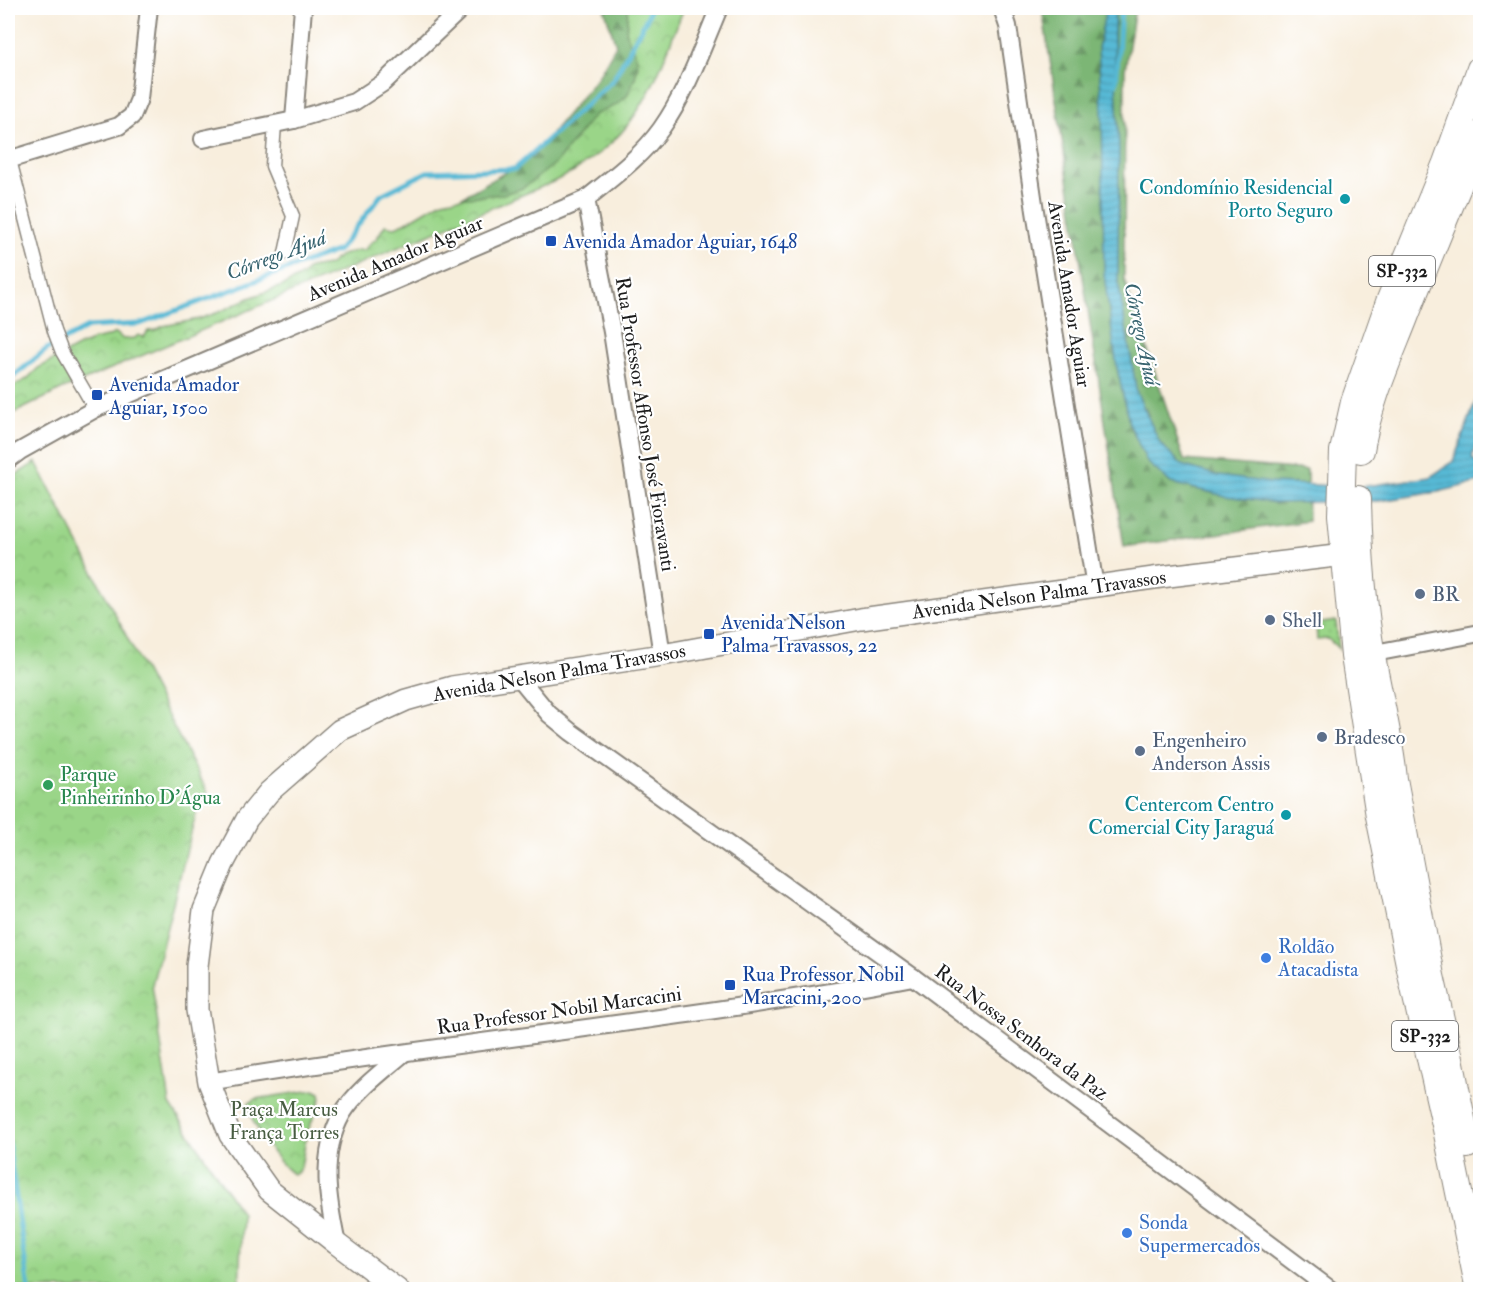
<svg xmlns="http://www.w3.org/2000/svg" width="1488" height="1297" font-family="'IM FELL Double Pica',serif">
	<style>
		.grass { fill: url(#grass-dots); stroke: #5b7852; stroke-width: 1.5 }
		.forest { fill: url(#forest-firs); stroke: #4c6948; stroke-width: 1.5 }
		.park { fill: url(#park-crowns); stroke: #5b7852; stroke-width: 1.5 }
		.water { fill: url(#water-rules); stroke: #3a6a78; stroke-width: 1.5 }
		.lines { fill: none; stroke-linecap: round; stroke-linejoin: round }
		.stream { stroke: #57b9d5; stroke-width: 5 }
		.pedestrian-casing { stroke: #8a857c; stroke-width: 15 }
		.minor-casing { stroke: #8a857c; stroke-width: 20 }
		.tertiary-casing { stroke: #8a857c; stroke-width: 24 }
		.primary-casing { stroke: #8a857c; stroke-width: 28 }
		.pedestrian { stroke: #fff; stroke-width: 12 }
		.minor { stroke: #fff; stroke-width: 16 }
		.tertiary { stroke: #fff; stroke-width: 21 }
		.primary { stroke: #fff; stroke-width: 26 }
		.culture-dot { fill: #0f9aa8; stroke: #fff; stroke-width: 2 }
		.transit-dot { fill: #1a4fb4; stroke: #fff; stroke-width: 2 }
		.service-dot { fill: #5c6f8a; stroke: #fff; stroke-width: 2 }
		.leisure-dot { fill: #2e9e5b; stroke: #fff; stroke-width: 2 }
		.shop-dot { fill: #3f7fe0; stroke: #fff; stroke-width: 2 }
		.labels { text-anchor: middle; stroke-width: 4.5; stroke-linejoin: round; paint-order: stroke }
		.shield { fill: #fff; stroke: #606060; stroke-width: 1.5 }
		.shield-label { font-size: 18px; font-weight: bold; fill: #1c1c1c }
		.culture-label { font-size: 20px; fill: #0d838f; stroke: #fff; text-anchor: end }
		.transit-label { font-size: 20px; fill: #164399; stroke: #fff; text-anchor: start }
		.street-label { font-size: 20px; fill: #1c1c1c; stroke: #fff }
		.service-label { font-size: 20px; fill: #4e5e75; stroke: #fff; text-anchor: start }
		.leisure-label { font-size: 20px; fill: #27864d; stroke: #fff; text-anchor: start }
		.shop-label { font-size: 20px; fill: #366cbe; stroke: #fff; text-anchor: start }
		.park-label { font-size: 20px; fill: #485d42; stroke: #fff }
		.water-label { font-size: 21px; font-style: italic; fill: #37636f; stroke: #fff }
	</style>
	<defs>
		<pattern id="grass-dots" width="8" height="8" patternUnits="userSpaceOnUse" patternTransform="scale(1.5)"><rect width="8" height="8" fill="#9ad588"/><path d="M2 2h.1M6 6h.1" fill="none" stroke="#84b675" stroke-width="1.8" stroke-linecap="round"/></pattern>
		<pattern id="forest-firs" width="22" height="20" patternUnits="userSpaceOnUse" patternTransform="scale(1.5)"><rect width="22" height="20" fill="#7bb674"/><path d="M5 1l3.5 6h-7zM16 11l3.5 6h-7z" fill="#64935e"/></pattern>
		<pattern id="park-crowns" width="20" height="18" patternUnits="userSpaceOnUse" patternTransform="scale(1.5)"><rect width="20" height="18" fill="#9ad588"/><path d="M2 6a3 3 0 1 1 6 0M12 15a3 3 0 1 1 6 0" fill="none" stroke="#84b675"/></pattern>
		<pattern id="water-rules" width="6" height="5" patternUnits="userSpaceOnUse" patternTransform="scale(1.5)"><rect width="6" height="5" fill="#57b9d5"/><path d="M0 2.5h6" fill="none" stroke="#4b9eb6"/></pattern>
	</defs>
	<rect width="100%" height="100%" fill="#fff"/>
	<filter id="ink" filterUnits="userSpaceOnUse"><feTurbulence type="fractalNoise" baseFrequency=".0167" numOctaves="2"/><feDisplacementMap in="SourceGraphic" scale="12" xChannelSelector="R" yChannelSelector="G"/><feConvolveMatrix kernelMatrix="1 2 1 2 8 2 1 2 1" color-interpolation-filters="sRGB"/></filter>
	<filter id="wash" filterUnits="userSpaceOnUse"><feTurbulence type="fractalNoise" baseFrequency=".008" numOctaves="4" result="noise"/><feDisplacementMap in="SourceGraphic" scale="24" xChannelSelector="R" yChannelSelector="G"/><feGaussianBlur stdDeviation="1.35" result="paint"/><feColorMatrix in="noise" values="0 0 0 0 0 0 0 0 0 0 0 0 0 0 0 0 0 1.4 0 .05"/><feComposite in="paint" operator="in"/></filter>
	<g filter="url(#wash)">
		<rect width="100%" height="100%" fill="#f8eedd"/>
		<polygon class="grass" points="1336,621 1339,649 1328,639 1317,640 1316,624"/>
		<g class="forest">
			<polygon points="604,8 677,8 640,93 574,172 451,220 450,204 532,157 597,78 616,45"/>
			<polygon points="1042,8 1135,8 1125,70 1124,279 1184,460 1307,470 1308,521 1124,547"/>
		</g>
		<g class="park">
			<path d="M628,8H684C670,42 658,81 637,112C618,142 585,167 553,182L63,389L8,416V389L27,379L38,368L83,344C89,344 91,339 97,339C107,337 107,337 116,333L123,339L135,338L138,335L144,337L148,331L156,330L163,326L199,319L219,312L249,298L285,285L303,275L309,268L329,265L339,256L358,250H365L368,245L376,239L385,225L395,227L405,223L442,201L457,198L503,194L523,188L556,163L594,115L616,105L627,96L635,78L638,65L636,55L626,34Z"/>
			<polygon points="36,462 208,793 196,814 152,985 170,1104 242,1214 239,1289 8,1289 8,480"/>
			<path d="M314,1090L320,1093L321,1099L307,1133L301,1167L297,1173L293,1174C280,1166 248,1120 248,1104L255,1099Z"/>
		</g>
		<polygon class="water" points="1106,8 1115,8 1114,37 1119,148 1118,281 1137,393 1160,443 1182,465 1219,476 1273,483 1359,487 1430,477 1453,462 1480,390 1480,432 1472,458 1480,466 1480,482 1438,492 1379,501 1276,503 1225,496 1171,483 1147,462 1129,423 1117,368 1104,275 1102,108 1098,48"/>
		<g class="lines">
			<g class="stream">
				<polyline points="1116,84 1121,8"/>
				<polyline points="8,381 47,349 88,327 140,324 339,250 381,195 427,172 515,169 613,80 648,16 650,8"/>
				<polyline points="8,1142 29,1290"/>
			</g>
		</g>
	</g>
	<g filter="url(#ink)">
		<g class="lines">
			<defs>
				<g id="pedestrian">
					<polyline points="275,124 272,166 293,216 285,253"/>
					<polyline points="10,160 54,331 62,352 95,409"/>
				</g>
				<g id="minor">
					<polyline points="1002,8 1008,26 1035,211 1095,587"/>
					<polyline points="294,120 303,8"/>
					<polyline points="203,139 294,120 354,102 383,83 462,8"/>
					<polyline points="8,160 119,126 132,116 139,99 149,8"/>
					<polyline points="586,199 612,332 662,655"/>
					<path d="M8,460L20,451L95,409L586,199C612,178 641,157 661,129C687,92 702,48 719,8"/>
					<polyline points="1364,655 1480,633"/>
					<polyline points="518,676 549,714 571,732 913,977 1331,1290"/>
					<path d="M209,1082C443,1042 680,1022 913,977"/>
					<path d="M337,1244C328,1202 319,1155 342,1114C357,1090 383,1071 404,1053"/>
				</g>
				<polyline id="tertiary" points="398,1290 337,1244 269,1190 230,1135 209,1082 197,1010 197,966 204,910 223,864 247,819 269,792 340,730 406,700 452,687 662,655 861,619 1168,576 1361,553"/>
				<g id="primary">
					<path d="M1361,450C1368,405 1387,363 1404,320C1428,258 1454,196 1480,134"/>
					<path d="M1358,499C1359,551 1363,604 1372,656C1379,697 1390,737 1394,779L1431,976L1451,1063L1467,1145"/>
					<polyline points="1479,1290 1446,1129 1412,979 1379,816 1354,656 1341,515 1343,451 1354,402 1389,302 1446,163 1480,69"/>
				</g>
			</defs>
			<use href="#pedestrian" class="pedestrian-casing"/>
			<use href="#minor" class="minor-casing"/>
			<use href="#tertiary" class="tertiary-casing"/>
			<use href="#primary" class="primary-casing"/>
			<use href="#pedestrian" class="pedestrian"/>
			<use href="#minor" class="minor"/>
			<use href="#tertiary" class="tertiary"/>
			<use href="#primary" class="primary"/>
		</g>
	</g>
	<g class="culture-dot">
		<circle cx="1345" cy="199" r="6"/>
		<circle cx="1286" cy="815" r="6"/>
	</g>
	<g class="transit-dot">
		<rect x="545" y="235" width="12" height="12" rx="3"/>
		<rect x="91" y="389" width="12" height="12" rx="3"/>
		<rect x="703" y="628" width="12" height="12" rx="3"/>
		<rect x="724" y="979" width="12" height="12" rx="3"/>
	</g>
	<g class="service-dot">
		<circle cx="1420" cy="594" r="6"/>
		<circle cx="1270" cy="620" r="6"/>
		<circle cx="1322" cy="737" r="6"/>
		<circle cx="1140" cy="751" r="6"/>
	</g>
	<circle class="leisure-dot" cx="48" cy="785" r="6"/>
	<g class="shop-dot">
		<circle cx="1266" cy="958" r="6"/>
		<circle cx="1127" cy="1233" r="6"/>
	</g>
	<g class="labels">
		<g class="shield">
			<rect x="1369" y="256" width="66" height="30" rx="4.5"/>
			<rect x="1392" y="1021" width="66" height="30" rx="4.5"/>
		</g>
		<g class="shield-label">
			<text x="1402" y="277">SP-332</text>
			<text x="1425" y="1042">SP-332</text>
		</g>
		<g class="culture-label">
			<text x="1333" y="194">Condomínio Residencial<tspan x="1333" dy="23">Porto Seguro</tspan></text>
			<text x="1274" y="811">Centercom Centro<tspan x="1274" dy="23">Comercial City Jaraguá</tspan></text>
		</g>
		<g class="transit-label">
			<text x="563" y="248">Avenida Amador Aguiar, 1648</text>
			<text x="109" y="391">Avenida Amador<tspan x="109" dy="23">Aguiar, 1500</tspan></text>
			<text x="721" y="629">Avenida Nelson<tspan x="721" dy="23">Palma Travassos, 22</tspan></text>
			<text x="742" y="981">Rua Professor Nobil<tspan x="742" dy="23">Marcacini, 200</tspan></text>
		</g>
		<g class="street-label">
			<text transform="translate(395 258) rotate(-23)" y="7">Avenida Amador Aguiar</text>
			<text transform="translate(1070 294) rotate(81)" y="7">Avenida Amador Aguiar</text>
			<text transform="translate(646 424) rotate(81)" y="7">Rua Professor Affonso José Fioravanti</text>
			<text transform="translate(1039 594) rotate(-8)" y="7">Avenida Nelson Palma Travassos</text>
			<text transform="translate(559 672) rotate(-10)" y="7">Avenida Nelson Palma Travassos</text>
			<text transform="translate(559 1010) rotate(-8)" y="7">Rua Professor Nobil Marcacini</text>
			<text transform="translate(1022 1032) rotate(37)" y="7">Rua Nossa Senhora da Paz</text>
		</g>
		<g class="service-label">
			<text x="1432" y="601">BR</text>
			<text x="1282" y="627">Shell</text>
			<text x="1334" y="744">Bradesco</text>
			<text x="1152" y="747">Engenheiro<tspan x="1152" dy="23">Anderson Assis</tspan></text>
		</g>
		<g class="leisure-label">
			<text x="60" y="781">Parque<tspan x="60" dy="23">Pinheirinho D'Água</tspan></text>
		</g>
		<g class="shop-label">
			<text x="1278" y="953">Roldão<tspan x="1278" dy="23">Atacadista</tspan></text>
			<text x="1139" y="1229">Sonda<tspan x="1139" dy="23">Supermercados</tspan></text>
		</g>
		<g class="park-label">
			<text x="284" y="1116">Praça Marcus<tspan x="284" dy="23">França Torres</tspan></text>
		</g>
		<g class="water-label">
			<text transform="translate(276 255) rotate(-21)" y="7">Córrego Ajuá</text>
			<text transform="translate(1142 334) rotate(78)" y="7">Córrego Ajuá</text>
		</g>
	</g>
	<rect width="1488" height="1297" fill="none" stroke="#fff" stroke-width="30"/>
</svg>
